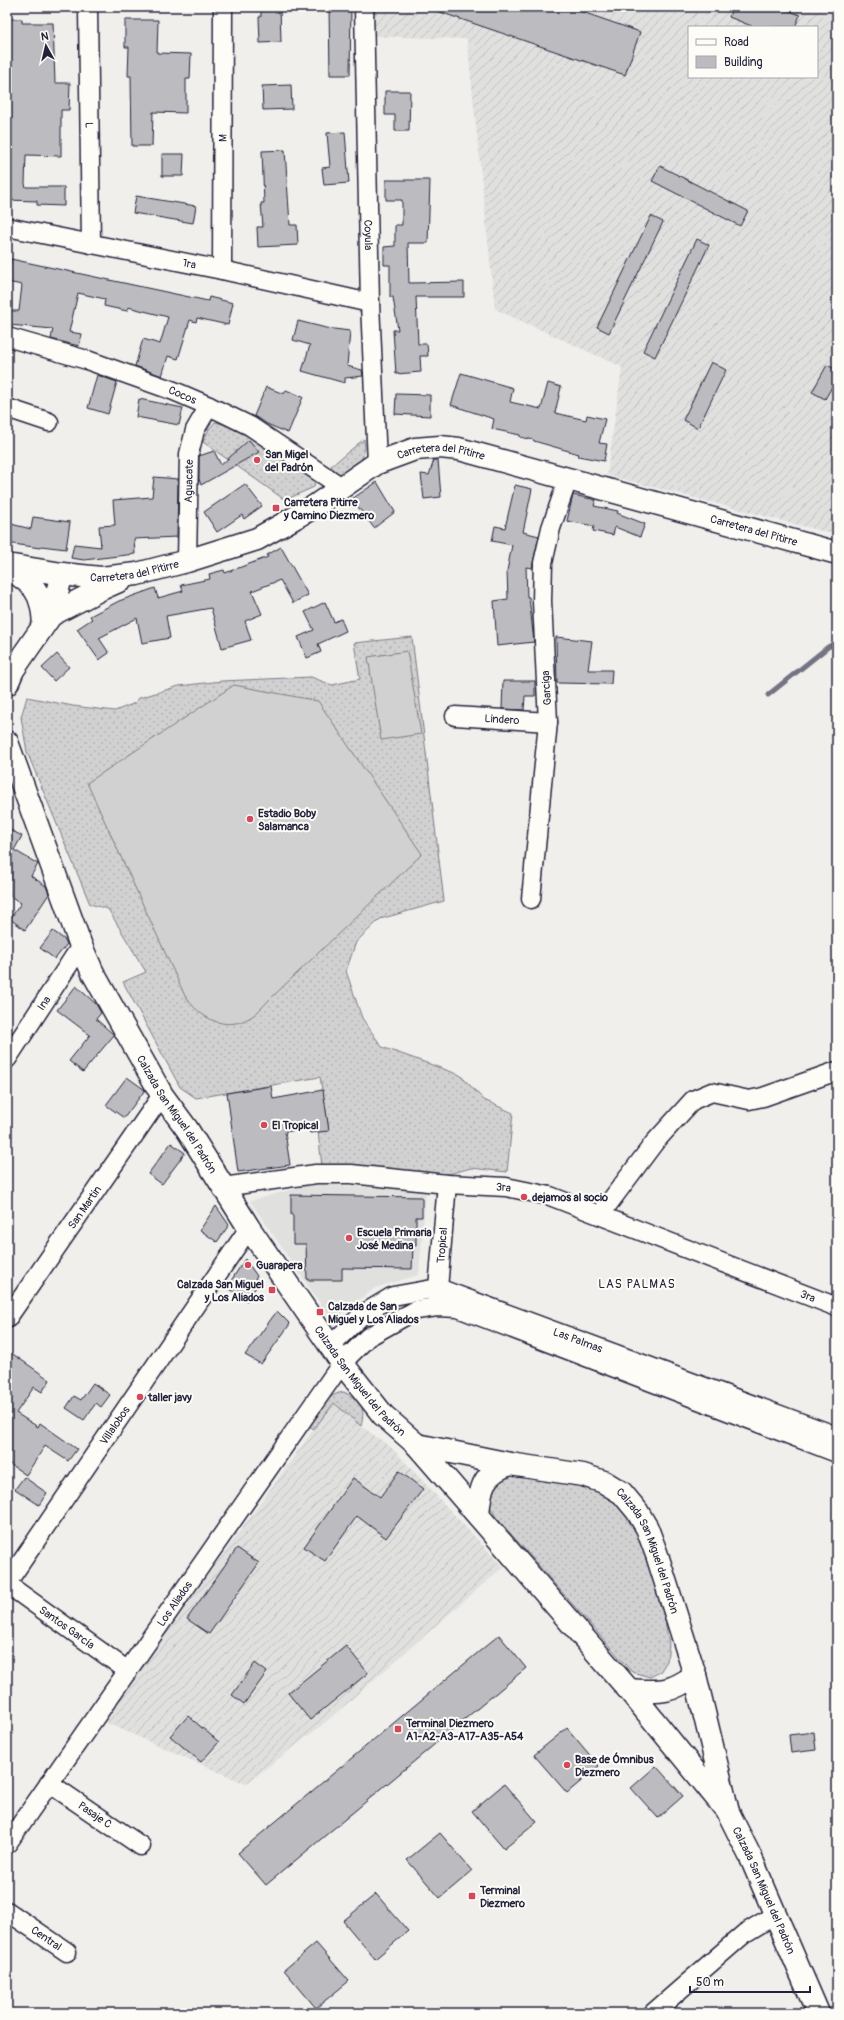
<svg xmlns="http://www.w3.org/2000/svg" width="844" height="2020" font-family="Pangolin,sans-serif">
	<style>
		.built { fill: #e0e0df }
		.industrial { fill: url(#industrial-furrows); fill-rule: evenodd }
		.grass { fill: url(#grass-dots); stroke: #7a7a86 }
		.pitch { fill: #d2d1d1; stroke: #7a7a86 }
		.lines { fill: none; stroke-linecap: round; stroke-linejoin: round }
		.stream { stroke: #737381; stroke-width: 5 }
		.building { fill: #bcbcc0; stroke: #22223b }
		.minor-casing { stroke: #22223b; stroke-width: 21 }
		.major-casing { stroke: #22223b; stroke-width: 25 }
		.minor { stroke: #fdfcf7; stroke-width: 18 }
		.major { stroke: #fdfcf7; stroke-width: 22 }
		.poi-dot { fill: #d1495b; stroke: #fdfcf7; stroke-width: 1.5 }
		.labels { text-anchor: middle; stroke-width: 4; stroke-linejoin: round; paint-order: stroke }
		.street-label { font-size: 11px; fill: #22223b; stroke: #fdfcf7 }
		.poi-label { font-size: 11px; font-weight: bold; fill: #22223b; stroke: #fdfcf7; text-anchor: start }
		.neighbourhood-label { font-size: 12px; letter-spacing: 1px; fill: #22223b; stroke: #fdfcf7 }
	</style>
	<defs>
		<pattern id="industrial-furrows" width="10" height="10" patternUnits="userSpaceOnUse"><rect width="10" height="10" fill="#e0e0df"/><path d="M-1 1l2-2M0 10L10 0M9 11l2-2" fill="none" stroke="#c0c0c0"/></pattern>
		<pattern id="grass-dots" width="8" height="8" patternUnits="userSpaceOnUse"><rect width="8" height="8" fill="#d2d1d1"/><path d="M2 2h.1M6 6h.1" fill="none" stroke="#b4b3b4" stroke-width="1.8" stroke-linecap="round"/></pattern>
	</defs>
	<rect width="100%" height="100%" fill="#f0efec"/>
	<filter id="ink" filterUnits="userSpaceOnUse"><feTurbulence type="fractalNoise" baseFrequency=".025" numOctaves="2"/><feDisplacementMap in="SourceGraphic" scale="8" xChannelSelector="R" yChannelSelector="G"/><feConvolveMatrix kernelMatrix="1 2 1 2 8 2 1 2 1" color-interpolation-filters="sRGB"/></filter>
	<g filter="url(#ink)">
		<polygon class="built" points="312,1184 426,1190 419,1275 375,1288 332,1321 250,1201"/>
		<g class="industrial">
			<path d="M364,7H837V535L607,475L622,367L495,309L467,39L365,36ZM689,27H817V77H689Z"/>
			<polygon points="334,1403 361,1426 391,1447 503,1567 327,1721 246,1784 102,1721 314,1429"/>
		</g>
		<g class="grass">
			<polygon points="215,422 238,428 313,478 315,483 314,487 285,500 203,442 209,429"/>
			<polygon points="364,439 365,448 361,463 343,475 338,474 331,466"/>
			<polygon points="412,637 444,901 380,919 356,942 346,971 362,1018 382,1047 460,1075 484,1100 513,1113 507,1172 471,1168 441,1176 322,1166 318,1132 329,1130 320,1077 196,1098 180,1087 123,982 146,972 108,909 90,904 27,752 21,717 27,697 73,706 115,711 135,703 139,698 179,686 222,681 311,677 332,685 360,679 354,643"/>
			<path d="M344,1392C361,1401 366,1407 361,1426L334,1403L314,1429L306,1424C317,1411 326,1394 344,1392Z"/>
			<polygon points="508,1475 580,1481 606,1492 629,1515 658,1579 669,1644 667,1661 660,1672 650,1677 632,1672 496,1517 488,1503 490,1488"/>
		</g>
		<g class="pitch">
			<polygon points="407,651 421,734 381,740 368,657"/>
			<path d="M234,685L318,701L422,854L269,1000C263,1006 258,1013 251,1017C225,1033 200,1018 185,996L87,783Z"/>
		</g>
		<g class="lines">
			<polyline class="stream" points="768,695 828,647 837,642"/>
		</g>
		<g class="building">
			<polygon points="261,7 280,7 281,42 260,43 259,17 261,17"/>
			<polygon points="329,7 351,7 350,75 330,75"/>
			<polygon points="431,7 568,7 640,32 625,75 431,9"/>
			<polygon points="732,7 780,7 800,15 795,27 754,27 729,17"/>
			<polygon points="7,19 22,19 22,23 53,23 55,83 70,83 69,110 61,110 61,156 26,155 25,184 26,187 64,187 64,206 37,205 37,201 7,200"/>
			<polygon points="125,20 158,20 157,53 191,54 190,79 186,79 186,113 153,112 152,146 132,146 131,76 128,76 129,47 125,47"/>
			<polygon points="291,85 292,109 263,110 262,86"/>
			<polygon points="385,91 410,91 409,131 395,131 395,115 385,115"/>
			<polygon points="345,132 349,183 324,185 322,168 330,167 327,133"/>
			<polygon points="285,150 290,225 297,225 298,245 258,247 257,227 263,227 261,203 264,203 262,151"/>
			<polygon points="162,154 184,154 183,176 162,176"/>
			<polygon points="660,166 748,211 740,226 652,181"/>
			<polygon points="386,180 430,180 428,243 408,243 409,283 464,282 464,297 416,297 418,344 427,344 428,356 420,356 421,372 396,374 393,330 398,330 393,297 390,297 390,265 384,265 384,247 395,246 395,225 402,225 402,200 386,200"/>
			<polygon points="136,196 196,206 193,223 133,213"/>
			<polygon points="651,216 663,222 609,333 597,327"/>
			<polygon points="697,239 709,245 655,357 643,351"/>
			<polygon points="11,259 208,301 209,297 233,303 228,325 197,318 196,322 190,320 178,359 168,356 162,376 135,366 143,339 160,344 168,317 128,307 127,311 104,306 105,299 78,293 69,332 82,334 79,346 51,339 53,329 9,325 10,311 19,311 22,285 7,282"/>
			<polygon points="298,321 326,328 350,331 347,366 362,370 363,376 345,378 345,383 302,371 310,345 293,340"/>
			<polygon points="711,362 726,370 698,428 683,420"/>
			<polygon points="827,365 837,370 837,378 825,399 812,392"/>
			<polygon points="461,373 513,388 510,402 541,409 548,383 561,387 555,413 586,420 587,415 605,419 599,443 607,444 604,461 578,456 579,454 534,441 534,440 520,437 520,435 492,429 494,419 451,405"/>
			<polygon points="97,375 117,382 108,414 88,408"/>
			<polygon points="266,387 284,394 286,390 303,397 288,433 267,424 254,416"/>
			<polygon points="396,394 430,395 430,416 395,414"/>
			<polygon points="139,399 183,408 179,425 136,417"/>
			<polygon points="249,440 259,452 201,485 199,479 199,456 214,451 221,465"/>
			<polygon points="434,460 438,460 441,497 424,499 421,474 429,475"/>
			<polygon points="154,477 178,479 177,537 134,539 135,554 84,560 71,558 74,544 101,547 99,526 115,525 113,500 152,497"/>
			<polygon points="377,482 395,512 374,528 352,499"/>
			<polygon points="245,484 262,506 244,519 242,515 217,532 204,512"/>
			<polygon points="515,485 532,489 523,532 539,536 532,568 526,567 527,597 529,597 534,642 497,646 494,601 508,599 507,571 512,545 492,541 495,526 505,528"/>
			<polygon points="573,495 596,500 594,506 618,511 617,513 645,524 640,537 615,527 613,535 593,531 594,526 567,521"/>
			<polygon points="33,517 70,522 66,549 41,546 40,548 7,543 7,523 31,529"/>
			<polygon points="281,547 308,595 293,603 280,580 252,591 262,614 245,621 251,640 222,648 211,608 166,616 170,638 142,643 137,618 99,638 109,653 99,660 77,629 92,619 90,616 119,601 155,588 158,598 183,591 181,585 210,579 209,574 224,570 225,573 268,557 267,555"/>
			<polygon points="325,602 334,622 341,619 346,631 318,644 321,652 307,658 298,637 314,630 305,612"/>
			<polygon points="556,637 592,641 588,670 612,670 611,684 557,683"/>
			<polygon points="57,654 69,667 54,681 42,668"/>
			<polygon points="503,681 535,681 535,696 525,696 524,710 502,709"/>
			<polygon points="7,828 22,836 14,850 38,864 31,876 46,886 49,894 25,930 10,919 21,903 7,894"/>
			<polygon points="53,931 65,940 67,944 55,959 40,948"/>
			<polygon points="76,986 96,1004 101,1013 96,1019 114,1035 83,1072 69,1061 90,1035 57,1010"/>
			<polygon points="127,1077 145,1090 124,1118 106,1105"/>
			<polygon points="271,1086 273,1099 323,1090 329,1131 310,1133 309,1128 285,1132 290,1165 238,1172 227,1093"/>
			<polygon points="171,1143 185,1153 162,1184 148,1174"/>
			<polygon points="291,1195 422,1197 422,1217 416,1217 416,1246 413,1246 412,1269 342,1268 342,1280 307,1280 306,1244 293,1244 293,1215 291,1215"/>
			<polygon points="216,1206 229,1225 217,1242 200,1230"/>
			<polygon points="245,1259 257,1276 255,1279 259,1282 247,1301 227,1287"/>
			<polygon points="277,1311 290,1324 261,1364 245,1355"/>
			<polygon points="7,1350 50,1380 42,1392 34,1387 16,1413 38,1427 40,1423 77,1449 68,1461 45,1446 26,1475 7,1462"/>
			<polygon points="93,1383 110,1395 101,1407 96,1403 84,1420 66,1408 74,1396 81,1400"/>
			<polygon points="399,1471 423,1489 386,1538 357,1516 325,1561 304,1547 353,1478 380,1497"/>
			<polygon points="24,1477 47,1493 39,1505 15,1489"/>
			<polygon points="237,1548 259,1563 209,1634 187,1619"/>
			<polygon points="499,1635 526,1668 266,1885 238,1853"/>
			<polygon points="346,1646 368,1673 310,1720 288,1693"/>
			<polygon points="255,1663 267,1672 244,1704 232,1695"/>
			<polygon points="188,1716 219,1742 201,1762 170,1736"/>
			<polygon points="567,1728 599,1766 567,1793 534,1755"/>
			<polygon points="814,1732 816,1750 791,1753 789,1735"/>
			<polygon points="656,1766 683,1796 658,1818 631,1788"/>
			<polygon points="504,1784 537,1822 504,1849 472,1811"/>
			<polygon points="440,1833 472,1871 440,1898 407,1860"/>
			<polygon points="376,1894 408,1931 375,1959 343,1921"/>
			<polygon points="316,1943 349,1981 316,2008 284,1970"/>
		</g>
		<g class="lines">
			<defs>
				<g id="minor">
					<path id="s1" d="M88,7L91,244"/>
					<path id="s2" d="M364,7L370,303L377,463"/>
					<path id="s3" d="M7,227L222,270L370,303"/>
					<path id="s4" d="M222,270L223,7"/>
					<path id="s5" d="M7,337L87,360L174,391L209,406L250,426L343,488"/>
					<polyline points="7,408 49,422"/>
					<path id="s6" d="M187,561L189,454L195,430L209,406"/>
					<path id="s7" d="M455,716L548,722"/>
					<polyline points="531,899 548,722 542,601 543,563 551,528 568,479"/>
					<path id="s8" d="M7,1059L81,946"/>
					<path id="s9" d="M223,1187L316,1174H351L447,1184L506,1187L550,1196L837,1307"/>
					<polyline points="600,1215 654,1143 693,1100 712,1092 749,1100 763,1097 837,1071"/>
					<path id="s10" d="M437,1300L447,1184"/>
					<path id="s11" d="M7,1319L162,1095"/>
					<path id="s12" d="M330,1346L363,1314L393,1296L438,1288L837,1436"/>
					<path id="s13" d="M7,1583L249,1228"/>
					<path id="s14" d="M7,1584L128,1671"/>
					<path id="s15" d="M49,1783L141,1846"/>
					<path id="s16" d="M7,1844L342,1363L368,1337L416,1310L437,1307L458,1308L837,1453"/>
					<path id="s17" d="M7,1911L67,1952"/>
					<polyline points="653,2013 745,1933 775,1915"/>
				</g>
				<g id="major">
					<path id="s18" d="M7,565L62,574L101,578L137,574L187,561L257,539L312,508L377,463L415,449L440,447L459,449L837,553"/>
					<path d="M7,567C34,585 42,590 44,624"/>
					<polyline points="51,615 103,588 121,580"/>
					<polyline points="7,684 13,670 51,615 62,574"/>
					<path id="s19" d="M7,742L81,946L93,973L162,1095L187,1129L249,1228L342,1363L383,1415L417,1445L629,1690L728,1812"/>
					<path id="s20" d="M417,1445L510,1464L583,1475L604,1482L622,1493L637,1511L647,1528L657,1555L695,1675L728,1812L751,1858L818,2013"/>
					<path d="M478,1515C480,1489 482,1473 510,1464"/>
					<path d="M629,1690C659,1692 669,1694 695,1675"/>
				</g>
			</defs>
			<use href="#minor" class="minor-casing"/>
			<use href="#major" class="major-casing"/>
			<use href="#minor" class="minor"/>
			<use href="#major" class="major"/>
		</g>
	</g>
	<g class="poi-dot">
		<circle cx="257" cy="460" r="4"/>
		<rect x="272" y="504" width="8" height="8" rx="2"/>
		<circle cx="250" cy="819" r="4"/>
		<circle cx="264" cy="1125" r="4"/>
		<circle cx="524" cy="1197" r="4"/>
		<circle cx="349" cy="1238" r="4"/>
		<circle cx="248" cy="1265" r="4"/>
		<rect x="268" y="1286" width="8" height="8" rx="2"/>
		<rect x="316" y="1308" width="8" height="8" rx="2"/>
		<circle cx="140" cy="1397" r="4"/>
		<rect x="394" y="1725" width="8" height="8" rx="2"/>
		<circle cx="567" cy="1765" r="4"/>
		<rect x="468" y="1892" width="8" height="8" rx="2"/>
	</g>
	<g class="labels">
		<g class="street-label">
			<text dy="4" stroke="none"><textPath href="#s1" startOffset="118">L</textPath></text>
			<text dy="4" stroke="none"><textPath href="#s4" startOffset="132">M</textPath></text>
			<text dy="4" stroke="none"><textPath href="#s2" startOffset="228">Coyula</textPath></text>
			<text dy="4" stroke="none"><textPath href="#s3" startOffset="186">1ra</textPath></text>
			<text dy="4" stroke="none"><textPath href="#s5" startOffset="185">Cocos</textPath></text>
			<text dy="4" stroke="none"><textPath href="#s18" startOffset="465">Carretera del Pitirre</textPath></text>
			<text dy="4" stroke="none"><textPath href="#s6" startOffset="80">Aguacate</textPath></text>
			<text dy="4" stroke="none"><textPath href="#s18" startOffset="789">Carretera del Pitirre</textPath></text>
			<text dy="4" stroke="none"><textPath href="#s18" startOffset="129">Carretera del Pitirre</textPath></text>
			<text transform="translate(546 688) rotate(-94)" y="4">Garciga</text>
			<text dy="4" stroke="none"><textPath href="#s7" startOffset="47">Lindero</textPath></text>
			<text dy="4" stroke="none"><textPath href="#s8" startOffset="67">Ina</textPath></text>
			<text dy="4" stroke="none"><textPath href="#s19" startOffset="411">Calzada San Miguel del Padrón</textPath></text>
			<text dy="4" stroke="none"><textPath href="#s9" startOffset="282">3ra</textPath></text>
			<text dy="4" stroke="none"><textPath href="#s11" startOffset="136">San Martin</textPath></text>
			<text dy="4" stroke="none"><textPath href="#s10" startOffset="55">Tropical</textPath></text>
			<text dy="4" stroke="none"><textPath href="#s9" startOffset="606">3ra</textPath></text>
			<text dy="4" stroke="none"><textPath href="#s12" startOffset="276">Las Palmas</textPath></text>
			<text dy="4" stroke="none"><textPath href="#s19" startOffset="735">Calzada San Miguel del Padrón</textPath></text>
			<text dy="4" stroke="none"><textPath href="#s13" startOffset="191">Villalobos</textPath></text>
			<text dy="4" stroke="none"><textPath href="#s20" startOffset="276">Calzada San Miguel del Padrón</textPath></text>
			<text dy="4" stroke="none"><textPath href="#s16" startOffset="293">Los Aliados</textPath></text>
			<text dy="4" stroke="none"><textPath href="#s14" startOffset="74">Santos García</textPath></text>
			<text dy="4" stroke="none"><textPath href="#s15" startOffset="56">Pasaje C</textPath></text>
			<text dy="4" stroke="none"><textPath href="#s20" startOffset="637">Calzada San Miguel del Padrón</textPath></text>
			<text dy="4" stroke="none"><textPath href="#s17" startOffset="48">Central</textPath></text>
		</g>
		<g class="poi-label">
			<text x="265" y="458">San Migel<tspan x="265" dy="13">del Padrón</tspan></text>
			<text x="284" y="506">Carretera Pitirre<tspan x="284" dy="13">y Camino Diezmero</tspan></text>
			<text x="258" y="817">Estadio Boby<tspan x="258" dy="13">Salamanca</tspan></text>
			<text x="272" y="1129">El Tropical</text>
			<text x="532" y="1201">dejamos al socio</text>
			<text x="357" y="1236">Escuela Primaria<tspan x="357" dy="13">José Medina</tspan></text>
			<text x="256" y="1269">Guarapera</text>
			<text x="264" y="1288" text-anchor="end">Calzada San Miguel<tspan x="264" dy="13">y Los Aliados</tspan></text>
			<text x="328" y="1310">Calzada de San<tspan x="328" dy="13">Miguel y Los Aliados</tspan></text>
			<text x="148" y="1401">taller javy</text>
			<text x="406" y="1727">Terminal Diezmero<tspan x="406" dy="13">A1-A2-A3-A17-A35-A54</tspan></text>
			<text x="575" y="1763">Base de Ómnibus<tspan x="575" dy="13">Diezmero</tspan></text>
			<text x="480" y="1894">Terminal<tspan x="480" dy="13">Diezmero</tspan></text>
		</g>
		<g class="neighbourhood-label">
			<text x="637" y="1288">LAS PALMAS</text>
		</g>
	</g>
	<rect width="844" height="2020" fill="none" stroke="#fdfcf7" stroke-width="24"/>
	<rect x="12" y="12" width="820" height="1996" fill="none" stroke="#22223b" stroke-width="1.5" filter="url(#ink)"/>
	<rect x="688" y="26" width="130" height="52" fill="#fdfcf7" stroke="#a5a5ac"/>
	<rect x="696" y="39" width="20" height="6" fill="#fdfcf7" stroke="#a5a5ac"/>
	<text x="724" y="46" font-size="12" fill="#22223b">Road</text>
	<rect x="696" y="56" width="20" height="12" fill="#bcbcc0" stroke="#a5a5ac"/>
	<text x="724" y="66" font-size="12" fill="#22223b">Building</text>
	<g transform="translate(46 46) rotate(352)" stroke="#fdfcf7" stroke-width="3" paint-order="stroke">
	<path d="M0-3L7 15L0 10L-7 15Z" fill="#22223b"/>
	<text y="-6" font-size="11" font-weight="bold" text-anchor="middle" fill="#22223b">N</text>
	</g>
	<path d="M690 1986v6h120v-6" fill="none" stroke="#22223b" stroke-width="2"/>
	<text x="696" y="1986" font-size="12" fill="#22223b" stroke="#fdfcf7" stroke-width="3" paint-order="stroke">50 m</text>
</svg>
